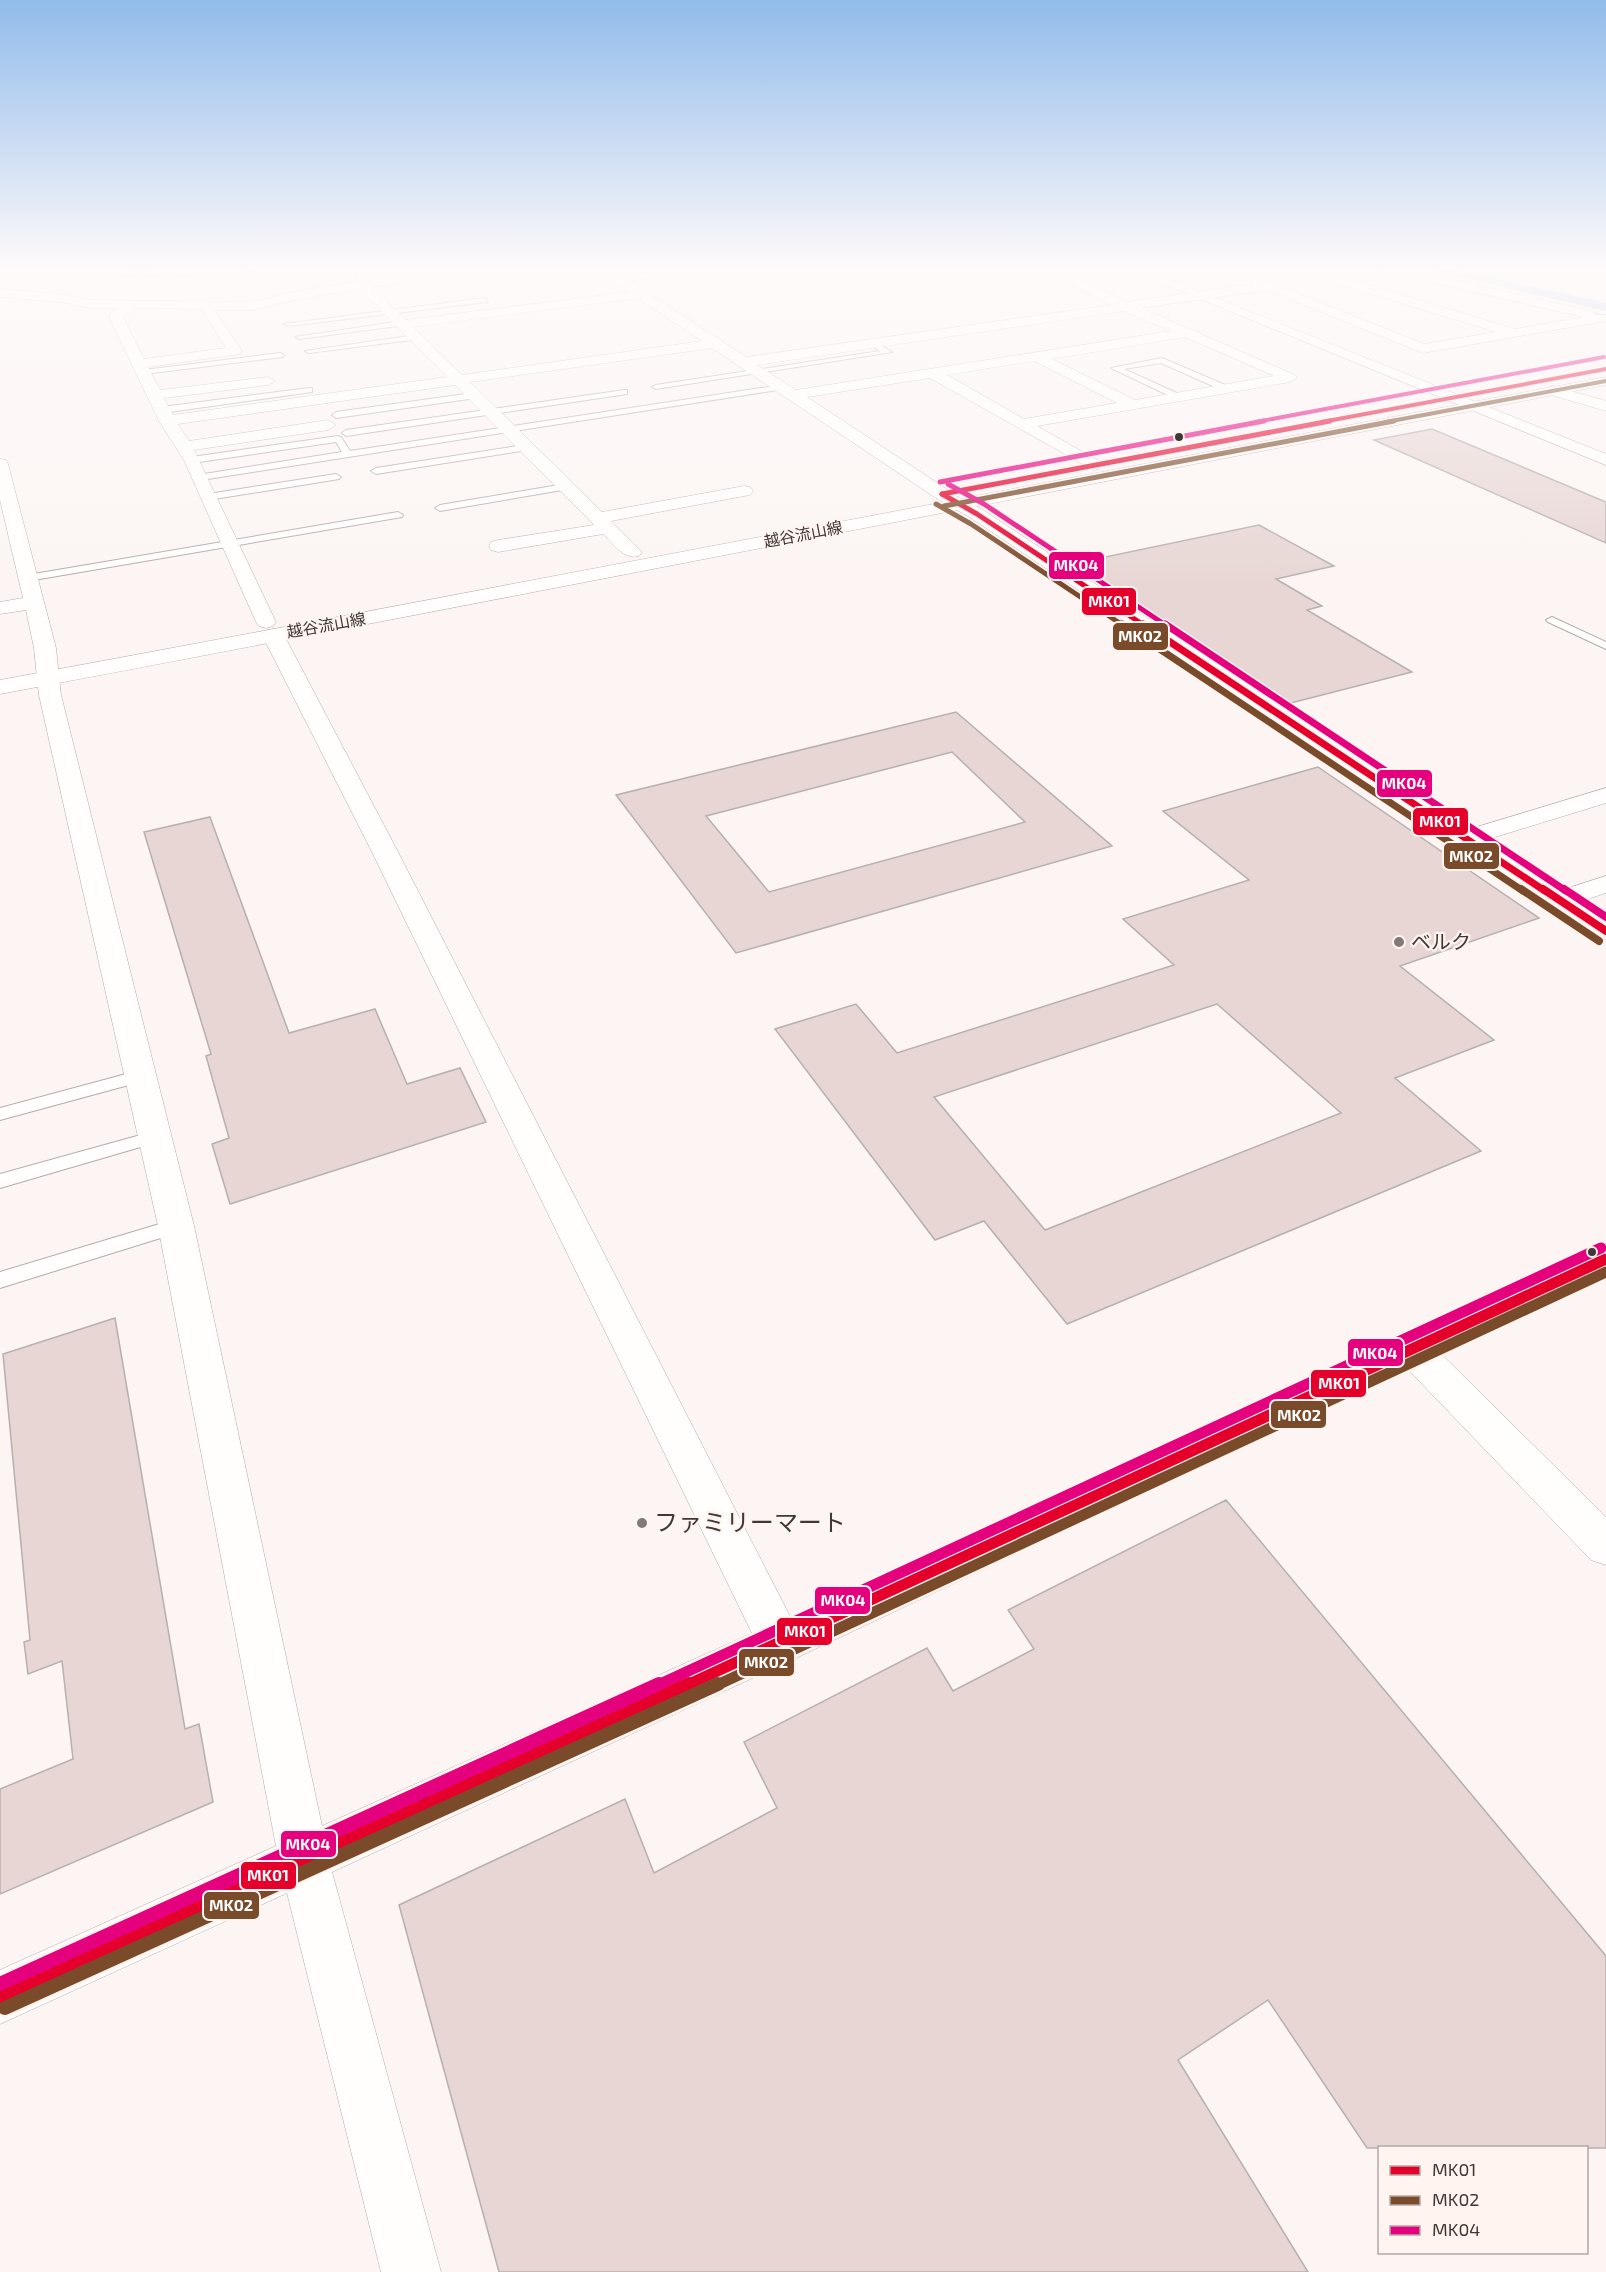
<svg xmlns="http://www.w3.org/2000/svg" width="1606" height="2272" font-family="'Exo 2','Noto Sans JP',sans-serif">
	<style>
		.water { fill: #aec6ec }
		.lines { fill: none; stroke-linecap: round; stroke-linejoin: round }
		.stream { fill: #aec6ec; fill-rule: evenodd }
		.building { fill: #e7d6d4; stroke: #b6b0af; stroke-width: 1.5; fill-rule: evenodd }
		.lane-casing { stroke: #b2acab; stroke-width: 2 }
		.street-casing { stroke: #b2acab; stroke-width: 1 }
		.secondary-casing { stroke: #b2acab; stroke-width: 1 }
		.primary-casing { stroke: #b2acab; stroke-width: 1 }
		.lane { fill: #fffefd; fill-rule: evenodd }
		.street { fill: #fffefd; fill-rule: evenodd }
		.secondary { fill: #fffefd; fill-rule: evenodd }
		.primary { fill: #fffefd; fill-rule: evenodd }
		.bus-1-far5-casing { stroke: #fff4f0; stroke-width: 6 }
		.bus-1-far4-casing { stroke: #fff4f0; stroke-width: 8 }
		.bus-1-far3-casing { stroke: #fff4f0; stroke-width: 10 }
		.bus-1-far2-casing { stroke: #fff4f0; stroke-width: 13 }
		.bus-1-far1-casing { stroke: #fff4f0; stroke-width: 16 }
		.bus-1-casing { stroke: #fff4f0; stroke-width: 19 }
		.bus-2-far5-casing { stroke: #fff4f0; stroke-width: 6 }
		.bus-2-far4-casing { stroke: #fff4f0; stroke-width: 8 }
		.bus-2-far3-casing { stroke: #fff4f0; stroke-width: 10 }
		.bus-2-far2-casing { stroke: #fff4f0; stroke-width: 13 }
		.bus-2-far1-casing { stroke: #fff4f0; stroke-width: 16 }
		.bus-2-casing { stroke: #fff4f0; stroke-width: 19 }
		.bus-3-far5-casing { stroke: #fff4f0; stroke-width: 6 }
		.bus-3-far4-casing { stroke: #fff4f0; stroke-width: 8 }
		.bus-3-far3-casing { stroke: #fff4f0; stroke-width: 10 }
		.bus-3-far2-casing { stroke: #fff4f0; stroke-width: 13 }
		.bus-3-far1-casing { stroke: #fff4f0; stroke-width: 16 }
		.bus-3-casing { stroke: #fff4f0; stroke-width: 19 }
		.bus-1-far5 { stroke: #e4002b; stroke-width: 4 }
		.bus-1-far4 { stroke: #e4002b; stroke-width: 5 }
		.bus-1-far3 { stroke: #e4002b; stroke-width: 7 }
		.bus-1-far2 { stroke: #e4002b; stroke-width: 8 }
		.bus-1-far1 { stroke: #e4002b; stroke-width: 11 }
		.bus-1 { stroke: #e4002b; stroke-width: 14 }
		.bus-2-far5 { stroke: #7a4b2a; stroke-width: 4 }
		.bus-2-far4 { stroke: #7a4b2a; stroke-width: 5 }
		.bus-2-far3 { stroke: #7a4b2a; stroke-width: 7 }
		.bus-2-far2 { stroke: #7a4b2a; stroke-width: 8 }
		.bus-2-far1 { stroke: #7a4b2a; stroke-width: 11 }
		.bus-2 { stroke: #7a4b2a; stroke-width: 14 }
		.bus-3-far5 { stroke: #e5007d; stroke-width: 4 }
		.bus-3-far4 { stroke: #e5007d; stroke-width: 5 }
		.bus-3-far3 { stroke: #e5007d; stroke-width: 7 }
		.bus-3-far2 { stroke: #e5007d; stroke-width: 8 }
		.bus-3-far1 { stroke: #e5007d; stroke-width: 11 }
		.bus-3 { stroke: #e5007d; stroke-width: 14 }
		.bus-dot { fill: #3f3836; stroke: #fff4f0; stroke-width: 2 }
		.poi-dot { fill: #817a78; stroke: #fff4f0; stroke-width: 2 }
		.labels { text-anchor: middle; stroke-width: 4.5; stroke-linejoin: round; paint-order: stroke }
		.far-street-label { font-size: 16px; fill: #3f3836; stroke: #fff4f0 }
		.poi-label { font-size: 20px; fill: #3f3836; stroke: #fff4f0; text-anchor: start }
		.near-poi-label { font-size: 24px; fill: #3f3836; stroke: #fff4f0; text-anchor: start }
		.line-badge { stroke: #fff4f0; stroke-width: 2 }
		.badge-label { font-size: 16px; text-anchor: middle; font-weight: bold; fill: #fff }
	</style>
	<rect width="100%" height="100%" fill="#fcf5f4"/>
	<polygon class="water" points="1412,266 1440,266 1606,303 1606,311"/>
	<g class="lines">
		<polygon class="stream" points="1577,309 1606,315 1606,317 1577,311"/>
	</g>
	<g class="building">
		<polygon points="1432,429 1606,502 1606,543 1374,440"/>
		<polygon points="1259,525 1334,566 1276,579 1322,606 1307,610 1412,672 1291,703 1076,563"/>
		<path d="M956,712L1112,846L736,953L616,795ZM952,752L1025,822L769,892L706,816Z"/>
		<path d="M1318,767L1539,918L1400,966L1494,1040L1395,1078L1481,1151L1067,1324L984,1221L935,1240L775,1029L856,1004L897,1053L1174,965L1123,919L1249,880L1163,811ZM1217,1004L1341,1113L1045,1230L934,1097Z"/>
		<polygon points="210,817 289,1033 375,1009 407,1084 460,1068 486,1122 230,1204 212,1144 229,1138 206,1056 211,1054 144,832"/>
		<polygon points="115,1318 185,1729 199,1724 213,1802 0,1894 0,1789 73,1759 62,1661 28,1674 24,1642 30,1640 3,1354"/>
		<polygon points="1226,1500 1606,1956 1606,2148 1367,2148 1268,2000 1178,2060 1308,2272 499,2272 399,1905 625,1799 654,1873 777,1808 744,1742 927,1648 953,1691 1034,1649 1008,1610"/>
	</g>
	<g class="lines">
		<defs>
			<g id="lane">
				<polygon points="129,266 136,266 130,272 301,267 176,276 122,275"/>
				<polygon points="354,266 360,266 364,285 359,284"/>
				<polygon points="485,298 488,302 288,326 284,324"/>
				<polygon points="402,321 405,325 299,339 295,337"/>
				<polygon points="416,335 419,335 419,339 309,353 305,351"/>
				<polygon points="873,341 892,352 656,389 652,387 656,385 880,351 870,345 869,343"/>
				<polygon points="280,353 284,355 283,357 144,374 140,372 144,370"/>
				<polygon points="1162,358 1230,387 1231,389 1224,391 1161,363 1124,369 1181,395 1182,397 1178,400 1111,368"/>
				<polygon points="781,385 785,387 784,389 201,480 196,477 198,475 342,452 336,442 192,463 187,460 192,457 338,436 341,437 350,451"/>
				<polygon points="309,388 312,388 312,392 162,413 158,410 162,407"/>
				<polygon points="624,390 627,390 627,394 346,436 342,433 346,430"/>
				<polygon points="473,393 476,394 476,398 336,418 332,415 336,412"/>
				<polygon points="524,445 529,448 527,450 376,474 371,471 376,468"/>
				<polygon points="336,474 341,477 339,479 208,500 203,497 208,494"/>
				<polygon points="565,484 568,485 568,489 440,511 435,508 440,505"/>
				<polygon points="398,512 403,515 402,517 28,581 23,578 28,575"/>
				<polygon points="1552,617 1606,642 1606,649 1548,622 1546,620"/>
				<polygon points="141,1070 147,1072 150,1076 147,1080 0,1120 0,1108"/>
				<polygon points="155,1131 161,1133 164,1137 161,1141 0,1188 0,1174"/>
				<polygon points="176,1219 183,1221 186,1226 183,1231 0,1288 0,1272"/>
			</g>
			<g id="street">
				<polygon points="0,266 14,266 0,273"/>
				<path d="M454,266H482L476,270L372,287L406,320L629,292L614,282L605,266H617L622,275L694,266H728L722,270L630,281L746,357L1111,305L1035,266H1050L1127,302L1253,284L1213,266H1229L1424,344L1496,332L1290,269L1288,266H1306L1515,329L1583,317L1379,270L1373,266H1394L1590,311L1597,315H1606V321L1423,353L1267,290L1141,308L1295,375L1297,378L1290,382L1037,426L1099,461L1101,465L1099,469L1093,470L930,378L807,397L948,490L951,494L948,498H936L712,348L470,382L602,512L744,486L750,487L753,491L750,495L744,496L611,521L642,552L639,556C623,560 614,544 603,534L498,552L491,550L489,546L491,542L498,540L594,525L455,385L178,424L189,441L328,420L336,425L328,430L194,450L276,622L273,626L266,628L259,626L256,622L184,460L159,421L110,319V314L117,308H90L61,302L0,297V289L61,294L90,300L252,302L298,291ZM360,289L447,377L173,415L164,398L268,385L275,381L268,377L160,390L148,367L240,354L242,351L215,311L217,310H252L298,299ZM638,298L702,341L462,375L413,327ZM134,308L202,309L226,348L144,359L124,319V316ZM1124,311L1171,331L796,390L757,365ZM1185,337L1274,376L1135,400L1052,359ZM1034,361L1117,403L1024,419L947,375Z"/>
				<polygon points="1553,386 1606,401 1606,411 1548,394 1545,391 1548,388"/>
				<polygon points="0,459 6,460 8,464 56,648 59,678 56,683 48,685 40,683 37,678 34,648 26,610 0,614 0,602 23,598 0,500"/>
				<polygon points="273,629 280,631 284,635 398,852 796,1628 803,1643 796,1658 780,1664 764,1658 372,852 262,635 266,631"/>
				<polygon points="1606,788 1606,803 1466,846 1457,843 1453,838 1457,833"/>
				<polygon points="1606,876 1606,893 1560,908 1550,906 1546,900 1550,894"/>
				<polygon points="1411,1333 1424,1337 1606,1517 1606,1565 1591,1560 1398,1359 1392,1348 1398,1337"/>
			</g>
			<g id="secondary">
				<polygon points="1120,266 1136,266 1606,454 1606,465"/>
				<polygon points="942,489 983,510 1606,919 1606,939 1596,937 971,518 936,498 933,494 936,490"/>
				<polygon points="48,671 56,673 59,678 61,695 194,1226 322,1826 764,1628 1606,1245 1606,1275 796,1658 332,1872 441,2272 381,2272 287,1893 0,2024 0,1970 276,1846 158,1226 39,695 37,678 40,673"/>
			</g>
			<path id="primary" d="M1606,377V385C1070,487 536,593 0,694V680C536,581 1070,477 1606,377Z"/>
		</defs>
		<use href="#lane" class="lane-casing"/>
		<use href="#street" class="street-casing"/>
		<use href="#secondary" class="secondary-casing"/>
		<use href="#primary" class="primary-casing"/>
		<use href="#lane" class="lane"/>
		<use href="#street" class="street"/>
		<use href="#secondary" class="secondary"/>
		<use href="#primary" class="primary"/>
		<defs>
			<polyline id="bus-1-far5" points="1322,422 1606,369"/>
			<g id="bus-1-far4">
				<polyline points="942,494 977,514 1145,626"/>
				<polyline points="942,494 1330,421"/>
			</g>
			<polyline id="bus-1-far3" points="1143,624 1545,891"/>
			<polyline id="bus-1-far2" points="1543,889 1606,931"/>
			<polyline id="bus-1-far1" points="685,1686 1606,1259"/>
			<polyline id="bus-1" points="0,1997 689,1684"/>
			<polyline id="bus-2-far5" points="1386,422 1606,381"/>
			<g id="bus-2-far4">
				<polyline points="936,504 971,524 1124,626"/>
				<polyline points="944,506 1394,421"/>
			</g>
			<polyline id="bus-2-far3" points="1122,624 1523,891"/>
			<polyline id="bus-2-far2" points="1521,889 1599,941"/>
			<polyline id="bus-2-far1" points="715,1686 1606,1272"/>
			<polyline id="bus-2" points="5,2008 718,1684"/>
			<polyline id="bus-3-far5" points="1256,422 1604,357"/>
			<g id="bus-3-far4">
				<polyline points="940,482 1264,421"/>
				<polyline points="948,484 984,504 1167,626"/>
			</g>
			<polyline id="bus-3-far3" points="1165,624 1566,891"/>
			<polyline id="bus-3-far2" points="1564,889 1606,917"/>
			<polyline id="bus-3-far1" points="656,1686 1601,1248"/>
			<polyline id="bus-3" points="0,1984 659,1684"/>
		</defs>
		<use href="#bus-1-far5" class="bus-1-far5-casing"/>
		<use href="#bus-1-far4" class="bus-1-far4-casing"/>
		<use href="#bus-1-far3" class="bus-1-far3-casing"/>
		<use href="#bus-1-far2" class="bus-1-far2-casing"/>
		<use href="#bus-1-far1" class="bus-1-far1-casing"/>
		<use href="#bus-1" class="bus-1-casing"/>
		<use href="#bus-2-far5" class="bus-2-far5-casing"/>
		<use href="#bus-2-far4" class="bus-2-far4-casing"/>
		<use href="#bus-2-far3" class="bus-2-far3-casing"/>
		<use href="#bus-2-far2" class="bus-2-far2-casing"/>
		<use href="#bus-2-far1" class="bus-2-far1-casing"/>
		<use href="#bus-2" class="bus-2-casing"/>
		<use href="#bus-3-far5" class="bus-3-far5-casing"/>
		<use href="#bus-3-far4" class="bus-3-far4-casing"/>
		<use href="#bus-3-far3" class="bus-3-far3-casing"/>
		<use href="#bus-3-far2" class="bus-3-far2-casing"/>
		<use href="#bus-3-far1" class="bus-3-far1-casing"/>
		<use href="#bus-3" class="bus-3-casing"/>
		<use href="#bus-1-far5" class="bus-1-far5"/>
		<use href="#bus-1-far4" class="bus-1-far4"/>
		<use href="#bus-1-far3" class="bus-1-far3"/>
		<use href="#bus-1-far2" class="bus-1-far2"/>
		<use href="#bus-1-far1" class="bus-1-far1"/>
		<use href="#bus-1" class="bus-1"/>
		<use href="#bus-2-far5" class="bus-2-far5"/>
		<use href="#bus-2-far4" class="bus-2-far4"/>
		<use href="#bus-2-far3" class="bus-2-far3"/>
		<use href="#bus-2-far2" class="bus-2-far2"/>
		<use href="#bus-2-far1" class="bus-2-far1"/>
		<use href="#bus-2" class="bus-2"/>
		<use href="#bus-3-far5" class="bus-3-far5"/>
		<use href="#bus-3-far4" class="bus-3-far4"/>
		<use href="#bus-3-far3" class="bus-3-far3"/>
		<use href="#bus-3-far2" class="bus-3-far2"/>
		<use href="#bus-3-far1" class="bus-3-far1"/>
		<use href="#bus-3" class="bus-3"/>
	</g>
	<linearGradient id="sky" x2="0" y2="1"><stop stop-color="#91bbea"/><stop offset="0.46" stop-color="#fefafa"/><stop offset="1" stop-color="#fefafa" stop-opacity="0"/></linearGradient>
	<rect width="1606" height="584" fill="url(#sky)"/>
	<g class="bus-dot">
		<circle cx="1179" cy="437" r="5"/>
		<circle cx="1592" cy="1252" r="5"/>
	</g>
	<g class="poi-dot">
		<circle cx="1399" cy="942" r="6"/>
		<circle cx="642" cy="1523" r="6"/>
	</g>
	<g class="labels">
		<g class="far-street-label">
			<text transform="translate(803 534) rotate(-11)" y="6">越谷流山線</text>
			<text transform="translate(326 625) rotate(-10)" y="6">越谷流山線</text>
		</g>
		<g class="poi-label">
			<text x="1411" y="949">ベルク</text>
		</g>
		<g class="near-poi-label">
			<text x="654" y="1531">ファミリーマート</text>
		</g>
	</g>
	<g class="line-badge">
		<rect x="1048" y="551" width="57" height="29" rx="6" fill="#e5007d"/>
		<rect x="1081" y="587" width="56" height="29" rx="6" fill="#e4002b"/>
		<rect x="1112" y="622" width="57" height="29" rx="6" fill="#7a4b2a"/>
		<rect x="1376" y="769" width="57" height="29" rx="6" fill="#e5007d"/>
		<rect x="1412" y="807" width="57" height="29" rx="6" fill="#e4002b"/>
		<rect x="1443" y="842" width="57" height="28" rx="6" fill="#7a4b2a"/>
		<rect x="1347" y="1338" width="57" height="29" rx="6" fill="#e5007d"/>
		<rect x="1310" y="1369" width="57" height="29" rx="6" fill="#e4002b"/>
		<rect x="1270" y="1400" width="57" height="29" rx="6" fill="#7a4b2a"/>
		<rect x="814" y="1586" width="57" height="29" rx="6" fill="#e5007d"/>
		<rect x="776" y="1617" width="57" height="29" rx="6" fill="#e4002b"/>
		<rect x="738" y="1648" width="57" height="29" rx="6" fill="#7a4b2a"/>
		<rect x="280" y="1830" width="57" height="28" rx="6" fill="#e5007d"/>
		<rect x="240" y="1861" width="57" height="29" rx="6" fill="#e4002b"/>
		<rect x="203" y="1891" width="57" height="29" rx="6" fill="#7a4b2a"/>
	</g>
	<g class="badge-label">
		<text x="1076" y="571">MK04</text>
		<text x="1109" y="607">MK01</text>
		<text x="1140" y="642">MK02</text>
		<text x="1404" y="789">MK04</text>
		<text x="1440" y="827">MK01</text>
		<text x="1471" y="862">MK02</text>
		<text x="1375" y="1359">MK04</text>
		<text x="1339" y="1389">MK01</text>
		<text x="1299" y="1421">MK02</text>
		<text x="843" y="1606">MK04</text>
		<text x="805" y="1637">MK01</text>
		<text x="766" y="1668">MK02</text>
		<text x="308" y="1850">MK04</text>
		<text x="268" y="1881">MK01</text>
		<text x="231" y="1911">MK02</text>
	</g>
	<rect x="1378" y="2146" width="210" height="108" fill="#fff4f0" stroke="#b2a9a6" stroke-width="1.5"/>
	<rect x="1390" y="2166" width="30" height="9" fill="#e4002b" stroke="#b2a9a6" stroke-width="1.5"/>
	<text x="1432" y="2176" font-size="18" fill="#3f3836">MK01</text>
	<rect x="1390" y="2196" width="30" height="9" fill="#7a4b2a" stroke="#b2a9a6" stroke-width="1.5"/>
	<text x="1432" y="2206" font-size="18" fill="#3f3836">MK02</text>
	<rect x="1390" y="2226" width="30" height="9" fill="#e5007d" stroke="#b2a9a6" stroke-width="1.5"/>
	<text x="1432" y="2236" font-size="18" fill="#3f3836">MK04</text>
</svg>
